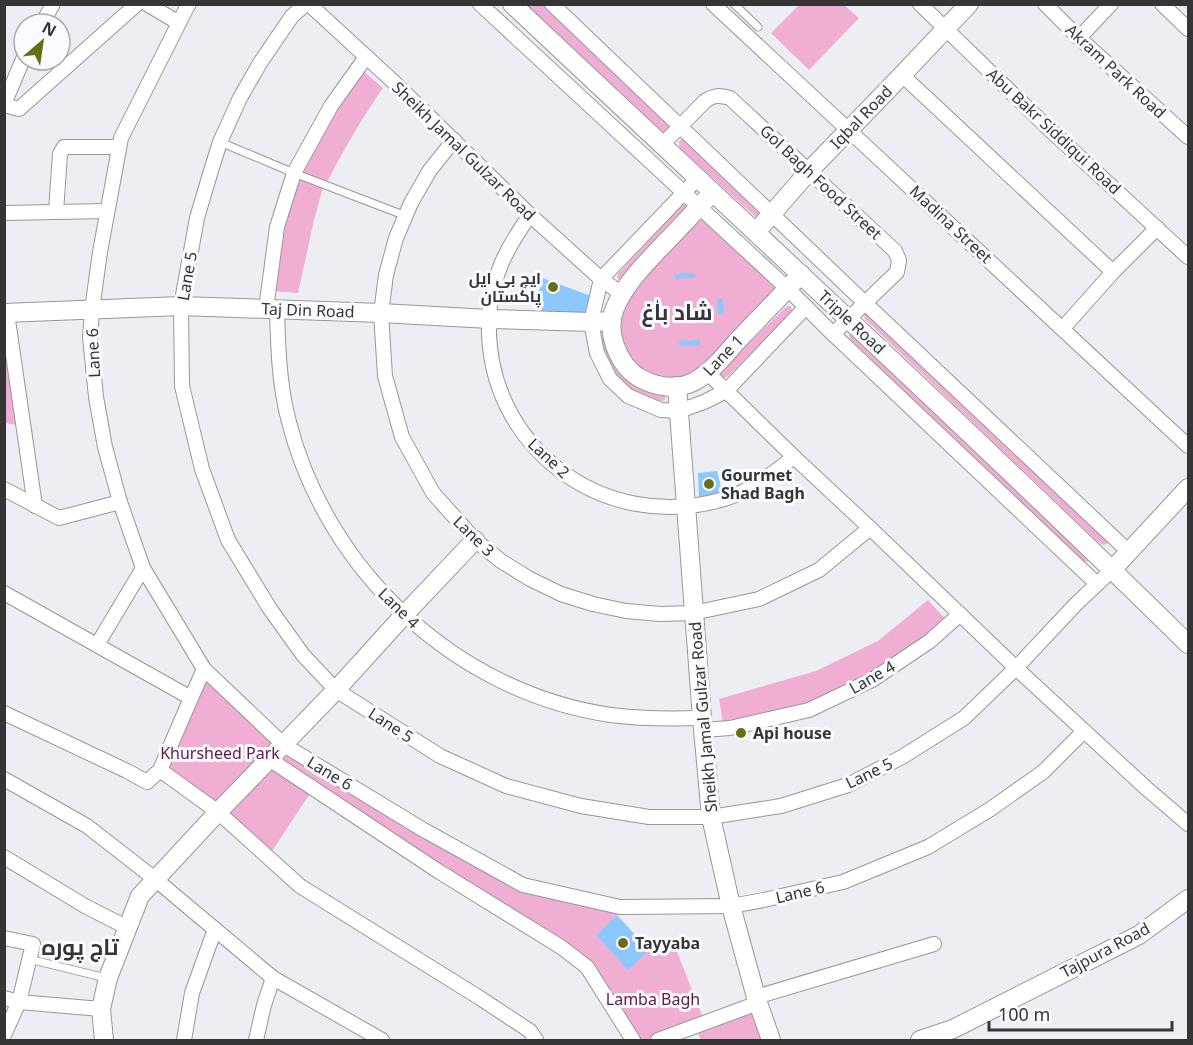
<svg xmlns="http://www.w3.org/2000/svg" width="1193" height="1045" font-family="'Noto Sans',Cairo,sans-serif">
	<style>
		.green { fill: #efaed2 }
		.building { fill: #8cc8fc }
		.lines { fill: none; stroke-linecap: round; stroke-linejoin: round }
		.lane-casing { stroke: #96979d; stroke-width: 9 }
		.street-casing { stroke: #96979d; stroke-width: 16 }
		.secondary-casing { stroke: #96979d; stroke-width: 20 }
		.lane { stroke: #fff; stroke-width: 7 }
		.street { stroke: #fff; stroke-width: 14 }
		.secondary { stroke: #fff; stroke-width: 18 }
		.poi-dot { fill: #686e13; stroke: #fafbff; stroke-width: 2 }
		.labels { text-anchor: middle; stroke-width: 6; stroke-linejoin: round; paint-order: stroke }
		.street-label { font-size: 16px; fill: #353538; stroke: #fafbff }
		.poi-label { font-size: 16px; font-weight: bold; fill: #353538; stroke: #fafbff; text-anchor: start }
		.park-label { font-size: 16px; fill: #67164c; stroke: #fafbff }
		.district-label { font-size: 22px; font-weight: bold; fill: #353538; stroke: #fafbff }
	</style>
	<rect width="100%" height="100%" fill="#edeef4"/>
	<g class="green">
		<polygon points="527,5 546,5 673,124 665,134"/>
		<polygon points="799,5 844,5 859,18 809,70 771,33"/>
		<path d="M362,70L383,88C362,118 344,149 327,182L299,171L331,114Z"/>
		<polygon points="683,138 766,212 759,220 681,149 679,145 679,141"/>
		<polygon points="298,177 323,187 314,220 298,293 273,291 281,226"/>
		<polygon points="682,205 685,205 688,207 621,281 619,280 617,277 618,274"/>
		<polygon points="702,215 782,288 710,362 687,377 668,379 649,374 633,363 625,353 617,320 622,300"/>
		<polygon points="787,306 790,306 792,309 791,314 728,376 724,378 719,375 721,370"/>
		<polygon points="866,312 1109,541 1108,543 1103,545 1097,541 866,320 864,316"/>
		<polygon points="5,313 23,426 5,423"/>
		<polygon points="851,333 1090,560 1087,562 1083,561 1037,519 850,339 849,335"/>
		<polygon points="603,338 606,339 665,395 665,400 660,402 628,390 613,376 599,341"/>
		<polygon points="928,600 948,622 882,670 810,706 723,723 719,699 816,671 878,641"/>
		<polygon points="204,669 284,745 523,885 620,907 617,915 596,935 628,969 649,950 676,949 705,1023 751,1006 764,1040 701,1040 695,1027 658,1040 633,1040 587,967 313,789 268,857 160,770"/>
	</g>
	<g class="building">
		<polygon points="681,273 696,274 695,278 682,278 676,280 675,275"/>
		<polygon points="542,278 591,296 584,314 535,310"/>
		<polygon points="722,298 724,309 723,315 718,314 717,299"/>
		<polygon points="652,301 659,301 660,320 654,322"/>
		<polygon points="699,339 700,345 686,346 679,345 680,340 689,341"/>
		<polygon points="717,471 723,495 699,498 698,473"/>
		<polygon points="617,915 649,950 628,970 596,935"/>
	</g>
	<g class="lines">
		<defs>
			<g id="lane">
				<polyline points="734,4 758,27"/>
				<polyline points="220,142 294,173 406,216"/>
				<polyline points="29,959 106,978"/>
			</g>
			<g id="street">
				<polyline points="147,4 179,23"/>
				<polyline points="189,4 187,7 121,138 100,252 92,310 90,337 96,397 105,447 120,502 143,568 204,669 284,745 422,829 523,885 620,907 731,906 764,900 843,882 928,847 989,810 1043,772 1084,731"/>
				<polyline points="306,4 292,16 260,63 240,98 220,142 210,174 197,218 181,306 182,386 202,469 228,540 270,609 303,655 336,690 440,756 506,786 581,806 649,817 711,817 781,806 848,785 902,757 964,718 1016,668 1076,604 1112,570"/>
				<polyline points="309,4 397,85 530,215 601,279 622,294"/>
				<polyline points="480,4 788,289 833,334 1097,584"/>
				<polyline points="552,4 865,303 1129,552"/>
				<polyline points="713,4 1188,446"/>
				<polyline points="920,4 1047,127 1188,257"/>
				<polyline points="1045,4 1079,38 1188,137"/>
				<polyline points="1162,4 1188,29"/>
				<polyline points="42,24 53,4"/>
				<polyline points="1079,38 1111,4"/>
				<polyline points="902,75 1113,272"/>
				<polyline points="4,104 24,57"/>
				<polyline points="4,105 19,109 137,4"/>
				<polyline points="454,140 430,170 411,203 396,238 386,275 381,313 385,376 402,437 433,493 475,540 501,561 530,579 561,594 593,604 626,611 660,614 693,613 759,599 819,570 870,528"/>
				<path d="M662,145L705,101C714,95 719,95 730,98L895,251L899,260L897,272L833,334"/>
				<polyline points="697,179 601,279 591,322 597,353 610,379 628,396 661,410 679,411 704,402 726,391 806,307"/>
				<polyline points="56,212 60,154 64,147 119,147"/>
				<polyline points="4,213 107,211"/>
				<path d="M530,215C507,247 490,279 489,319C484,446 604,535 724,499C751,491 772,474 794,457"/>
				<polyline points="266,309 277,227 294,173 331,106 366,57"/>
				<path d="M277,309C278,347 279,385 289,422C327,571 457,693 611,715C641,719 671,719 702,718"/>
				<polyline points="7,313 35,506"/>
				<polyline points="1063,328 1113,272 1157,228"/>
				<polyline points="708,373 794,457 870,528 1016,668 1146,788 1188,824"/>
				<polyline points="4,489 59,518 120,502"/>
				<polyline points="4,593 191,698 204,669"/>
				<polyline points="97,645 143,568"/>
				<polyline points="4,713 127,771 147,782 160,770 218,812 300,886 480,998 530,1031 536,1040"/>
				<polyline points="703,730 730,728 809,710 872,680 930,641 960,614"/>
				<polyline points="269,759 438,871 561,947 587,967 633,1040"/>
				<polyline points="160,770 191,698"/>
				<polyline points="4,779 87,826 155,879 273,978 382,1040"/>
				<polyline points="4,857 85,906 128,928"/>
				<polyline points="4,938 33,944 19,1002 4,1035"/>
				<polyline points="756,997 934,944"/>
				<polyline points="4,998 19,1002 101,1009"/>
				<polyline points="184,1040 192,993 215,929"/>
				<polyline points="256,1040 264,1005 273,978"/>
				<polyline points="658,1040 758,1003"/>
			</g>
			<g id="secondary">
				<path d="M512,4C738,217 967,427 1188,644"/>
				<path d="M712,193C695,211 679,229 662,246C644,265 625,284 615,308C605,331 618,364 638,377C655,387 677,391 695,381C715,370 728,350 744,334C763,314 783,294 801,274"/>
				<polyline points="756,232 810,170 902,75 969,4"/>
				<polyline points="4,313 181,306 381,313 489,319 591,322 612,321"/>
				<polyline points="677,386 702,718 711,817 731,906 756,997 771,1040"/>
				<polyline points="1112,570 1188,488"/>
				<polyline points="104,1040 101,1009 108,978 140,896 218,812 336,690 404,615 475,540"/>
				<polyline points="920,1040 953,1029 1139,935 1188,899"/>
			</g>
		</defs>
		<use href="#lane" class="lane-casing"/>
		<use href="#street" class="street-casing"/>
		<use href="#secondary" class="secondary-casing"/>
		<use href="#lane" class="lane"/>
		<use href="#street" class="street"/>
		<use href="#secondary" class="secondary"/>
	</g>
	<g class="poi-dot">
		<circle cx="553" cy="287" r="6"/>
		<circle cx="709" cy="484" r="6"/>
		<circle cx="741" cy="733" r="6"/>
		<circle cx="623" cy="943" r="6"/>
	</g>
	<g class="labels">
		<g class="street-label">
			<text transform="translate(1116 71) rotate(43)" y="6">Akram Park Road</text>
			<text transform="translate(861 117) rotate(-46)" y="6">Iqbal Road</text>
			<text transform="translate(1054 131) rotate(43)" y="6">Abu Bakr Siddiqui Road</text>
			<text transform="translate(464 151) rotate(44)" y="6">Sheikh Jamal Gulzar Road</text>
			<text transform="translate(821 182) rotate(43)" y="6">Gol Bagh Food Street</text>
			<text transform="translate(951 224) rotate(43)" y="6">Madina Street</text>
			<text transform="translate(187 276) rotate(-80)" y="6">Lane 5</text>
			<text transform="translate(308 310) rotate(2)" y="6">Taj Din Road</text>
			<text transform="translate(852 322) rotate(43)" y="6">Triple Road</text>
			<text transform="translate(93 353) rotate(-93)" y="6">Lane 6</text>
			<text transform="translate(723 355) rotate(-46)" y="6">Lane 1</text>
			<text transform="translate(549 458) rotate(43)" y="6">Lane 2</text>
			<text transform="translate(474 536) rotate(44)" y="6">Lane 3</text>
			<text transform="translate(399 608) rotate(44)" y="6">Lane 4</text>
			<text transform="translate(872 677) rotate(-30)" y="6">Lane 4</text>
			<text transform="translate(703 717) rotate(-95)" y="6">Sheikh Jamal Gulzar Road</text>
			<text transform="translate(391 725) rotate(33)" y="6">Lane 5</text>
			<text transform="translate(330 773) rotate(31)" y="6">Lane 6</text>
			<text transform="translate(869 773) rotate(-26)" y="6">Lane 5</text>
			<text transform="translate(800 892) rotate(-13)" y="6">Lane 6</text>
			<text transform="translate(1105 950) rotate(-28)" y="6">Tajpura Road</text>
		</g>
		<g class="poi-label">
			<text x="541" y="284" text-anchor="end">ایچ بی ایل<tspan x="541" dy="18">پاکستان</tspan></text>
			<text x="721" y="481">Gourmet<tspan x="721" dy="18">Shad Bagh</tspan></text>
			<text x="753" y="739">Api house</text>
			<text x="635" y="949">Tayyaba</text>
		</g>
		<g class="park-label">
			<text x="220" y="759">Khursheed Park</text>
			<text x="653" y="1005">Lamba Bagh</text>
		</g>
		<g class="district-label">
			<text x="677" y="320">شاد باٰغ</text>
			<text x="80" y="955">تاج پورہ</text>
		</g>
	</g>
	<rect width="1193" height="1045" fill="none" stroke="#353538" stroke-width="12"/>
	<g transform="translate(42 42) rotate(29)"><circle r="28" fill="#fafbff" stroke="#abacaf" stroke-width="1.5"/>
	<path d="M0-4.5L10 22L0 15L-10 22Z" fill="#686e13"/>
	<text y="-9" font-size="16" font-weight="bold" text-anchor="middle" fill="#353538">N</text>
	</g>
	<path d="M989 1021v9h183v-9" fill="none" stroke="#353538" stroke-width="3"/>
	<text x="998" y="1021" font-size="18" fill="#353538" stroke="#fafbff" stroke-width="4.5" paint-order="stroke">100 m</text>
</svg>
